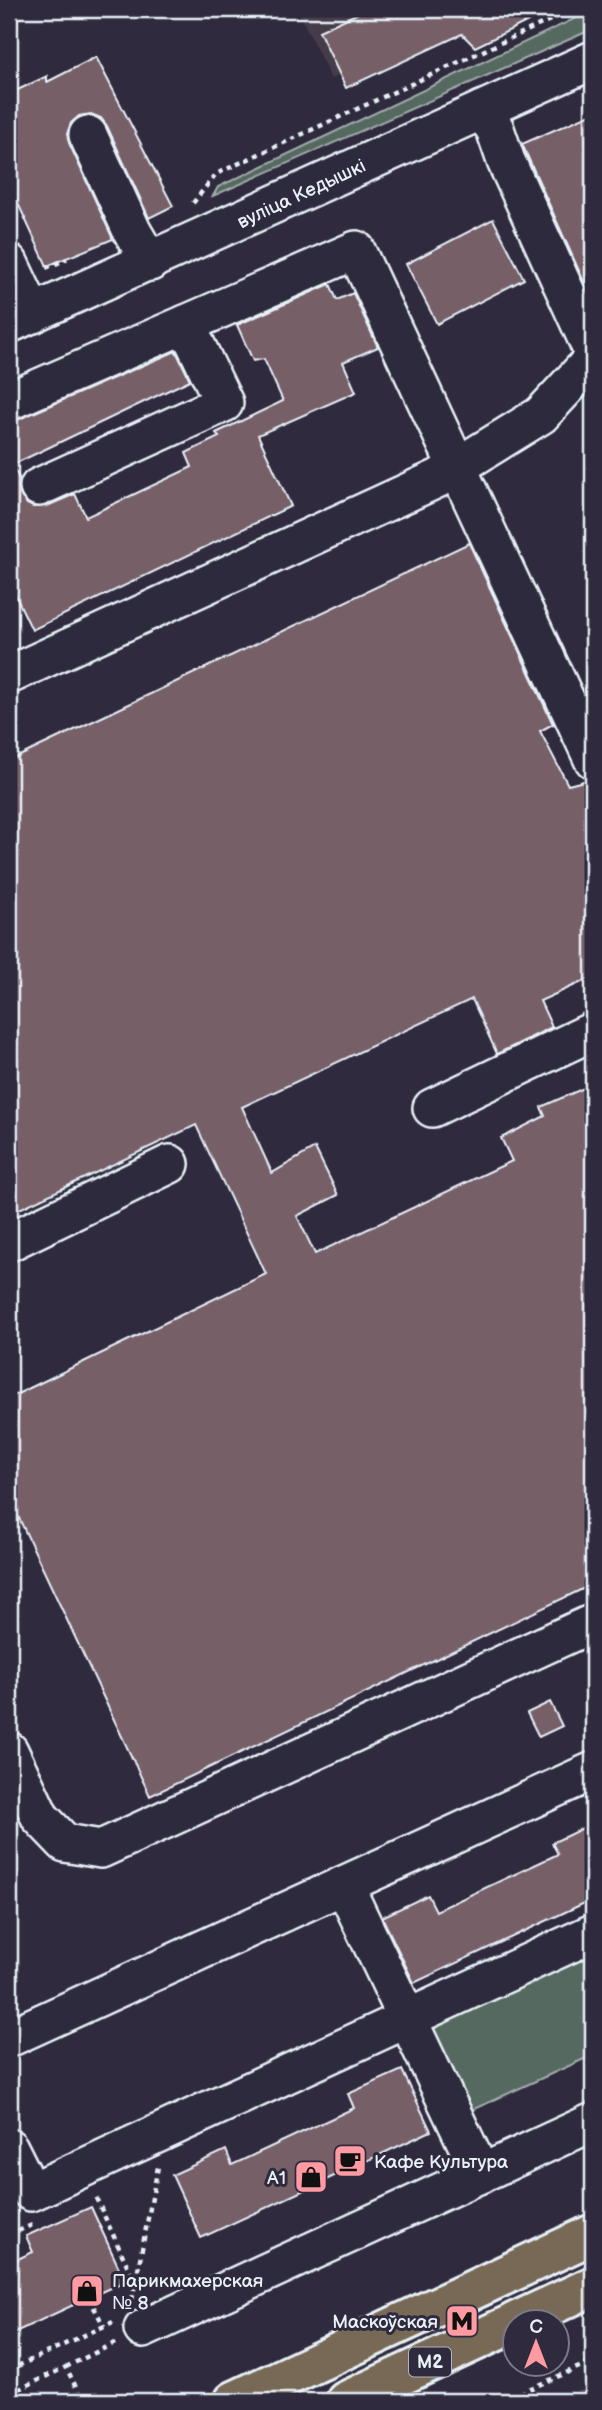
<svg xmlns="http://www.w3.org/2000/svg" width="602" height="2410" font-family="'Balsamiq Sans',sans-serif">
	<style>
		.built { fill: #453a4a }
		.green { fill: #576961; stroke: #a0adac; stroke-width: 2 }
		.building { fill: #775f68; stroke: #e8f1f8; stroke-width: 2 }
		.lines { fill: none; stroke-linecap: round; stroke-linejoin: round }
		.minor-casing { stroke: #e8f1f8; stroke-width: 42 }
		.major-casing { stroke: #e8f1f8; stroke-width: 44 }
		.path { stroke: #e8f1f8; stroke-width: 4.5; stroke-dasharray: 5 5; stroke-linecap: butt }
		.minor { stroke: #2f2a3d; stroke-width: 37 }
		.major { stroke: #776954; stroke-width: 38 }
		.labels { text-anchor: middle; stroke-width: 6; stroke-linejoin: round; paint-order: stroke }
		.shield { fill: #2f2a3d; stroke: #b0b5c0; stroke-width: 2 }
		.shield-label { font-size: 18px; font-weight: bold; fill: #e8f1f8 }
		.street-label { font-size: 19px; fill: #e8f1f8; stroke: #2f2a3d }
		.poi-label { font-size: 19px; fill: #e8f1f8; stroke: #2f2a3d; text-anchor: start }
	</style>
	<rect width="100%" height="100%" fill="#2f2a3d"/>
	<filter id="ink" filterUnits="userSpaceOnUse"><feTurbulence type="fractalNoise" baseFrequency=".0143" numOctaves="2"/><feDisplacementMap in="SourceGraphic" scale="14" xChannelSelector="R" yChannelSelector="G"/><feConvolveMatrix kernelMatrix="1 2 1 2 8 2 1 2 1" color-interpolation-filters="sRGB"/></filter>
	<g filter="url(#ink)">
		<polygon class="built" points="297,9 519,9 346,88 339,75 331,79"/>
		<g class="green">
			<polygon points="593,10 593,29 213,196 218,187"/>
			<polygon points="593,1943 593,2055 463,2114 418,2022"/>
		</g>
		<g class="building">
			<polygon points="367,9 553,9 475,47 462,34 346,88 319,31"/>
			<polygon points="96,57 173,206 149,218 107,126 101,118 91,114 79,116 71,123 67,134 69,143 113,239 47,266 9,184 9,94 47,76 47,82"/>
			<polygon points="593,113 593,302 522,144"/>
			<polygon points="493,219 524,279 437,324 406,264"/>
			<polygon points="330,284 337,300 353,293 378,347 343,362 356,392 258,435 291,506 32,630 9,582 9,422 17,420 176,351 190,380 12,465 20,480 20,495 27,504 33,507 47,506 75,494 86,517 192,467 186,453 219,437 216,433 283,401 264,359 253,361 237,325"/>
			<polygon points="469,543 553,724 540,731 568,785 584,781 593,799 593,977 540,1001 552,1027 497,1054 472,999 242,1107 272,1173 315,1148 338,1195 297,1216 315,1254 512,1161 501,1138 545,1116 541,1107 593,1084 593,1584 150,1796 9,1497 9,1398 266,1274 196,1125 9,1214 9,761"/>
			<polygon points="550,1702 562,1726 539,1737 527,1713"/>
			<polygon points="593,1823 593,1899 414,1983 382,1917 428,1895 436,1911 558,1854 552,1843"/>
			<polygon points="402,2070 431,2131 201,2238 172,2175 226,2150 232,2165 354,2108 348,2094"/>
			<polygon points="91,2207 125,2281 9,2335 9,2263 33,2252 26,2236"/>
		</g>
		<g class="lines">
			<defs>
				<g id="minor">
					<polyline points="482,110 495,129 506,161 593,352"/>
					<polyline points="88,135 132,231 150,262"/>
					<polyline points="9,263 33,314"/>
					<polyline points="9,324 593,60"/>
					<polyline points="9,401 356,250 593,759"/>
					<polyline points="39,487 224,403 186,324"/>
					<polyline points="9,675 439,478 541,415 593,359"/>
					<polyline points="432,1108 593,1031"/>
					<polyline points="9,1242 170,1164"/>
					<polyline points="9,1751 40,1817 65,1843 101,1849 593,1623"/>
					<polyline points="344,1885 481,2174"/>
					<polyline points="9,2038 593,1771"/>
					<polyline points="9,2148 31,2192 593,1933"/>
					<polyline points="143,2329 593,2122"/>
				</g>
				<g id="major">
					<polyline points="515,2322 593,2286"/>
					<polyline points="234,2401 593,2234"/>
					<polyline points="346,2401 514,2323"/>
				</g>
			</defs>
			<use href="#minor" class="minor-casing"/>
			<use href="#major" class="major-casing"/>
			<g class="path">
				<polyline points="193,203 216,174 574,9"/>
				<polyline points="46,268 67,259"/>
				<polyline points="96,2198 135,2282"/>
				<polyline points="9,2235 32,2225"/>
				<polyline points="89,2298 104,2326"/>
				<polyline points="132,2300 158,2167"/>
				<polyline points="66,2367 115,2343"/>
				<polyline points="9,2370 113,2322"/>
				<polyline points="9,2394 66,2367 83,2401"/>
				<polyline points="502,2401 593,2361"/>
			</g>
			<use href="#minor" class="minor"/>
			<use href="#major" class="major"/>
		</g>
	</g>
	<defs>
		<symbol id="cafe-square" viewBox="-11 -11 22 22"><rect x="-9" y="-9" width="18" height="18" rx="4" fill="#ff9aa2" stroke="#2f2a3d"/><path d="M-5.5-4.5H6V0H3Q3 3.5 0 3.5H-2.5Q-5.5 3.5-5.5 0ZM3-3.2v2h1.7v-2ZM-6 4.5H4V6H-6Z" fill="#111"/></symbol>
		<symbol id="shop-square" viewBox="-11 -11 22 22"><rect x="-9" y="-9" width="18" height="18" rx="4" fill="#ff9aa2" stroke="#2f2a3d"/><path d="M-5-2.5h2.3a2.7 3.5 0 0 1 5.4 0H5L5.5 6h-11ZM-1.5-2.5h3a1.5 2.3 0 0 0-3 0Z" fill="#111"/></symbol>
		<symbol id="metro-square" viewBox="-11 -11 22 22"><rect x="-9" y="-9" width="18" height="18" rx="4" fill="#ff9aa2" stroke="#2f2a3d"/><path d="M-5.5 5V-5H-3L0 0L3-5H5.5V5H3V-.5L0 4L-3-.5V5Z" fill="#111"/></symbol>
	</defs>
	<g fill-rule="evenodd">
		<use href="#cafe-square" x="331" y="2142" width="38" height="38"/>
		<use href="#shop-square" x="292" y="2158" width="38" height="38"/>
		<use href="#shop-square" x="68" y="2272" width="38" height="38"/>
		<use href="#metro-square" x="443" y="2302" width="38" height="38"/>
	</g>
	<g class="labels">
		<rect class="shield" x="409" y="2347.5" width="42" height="29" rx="5"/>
		<g class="shield-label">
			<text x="430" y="2368">М2</text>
		</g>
		<g class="street-label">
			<text transform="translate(301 193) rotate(-25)" y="7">вуліца Кедышкі</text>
		</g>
		<g class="poi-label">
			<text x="374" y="2168">Кафе Культура</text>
			<text x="286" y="2184" text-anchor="end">A1</text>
			<text x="112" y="2287">Парикмахерская<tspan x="112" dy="22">№ 8</tspan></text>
			<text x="438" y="2328" text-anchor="end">Маскоўская</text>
		</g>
	</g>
	<rect width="602" height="2410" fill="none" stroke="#2f2a3d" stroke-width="35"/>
	<rect x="18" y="18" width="567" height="2375" fill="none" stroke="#e8f1f8" stroke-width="2.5" filter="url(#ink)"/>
	<g transform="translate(536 2343)"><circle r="33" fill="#2f2a3d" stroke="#797a88" stroke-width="2"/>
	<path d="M0-5L12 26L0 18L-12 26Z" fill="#ff9aa2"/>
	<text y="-10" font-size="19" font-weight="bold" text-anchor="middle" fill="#e8f1f8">С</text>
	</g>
</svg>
